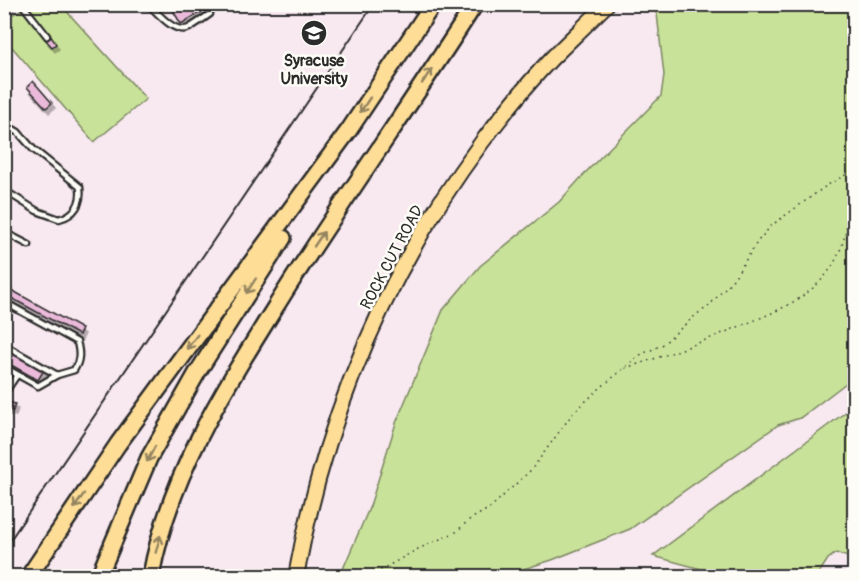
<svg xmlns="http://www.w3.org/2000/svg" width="859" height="581" font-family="Pangolin,sans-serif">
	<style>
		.green { fill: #c9e299; stroke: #7a8662; stroke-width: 1.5 }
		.building { fill: #ebbadb; stroke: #2b2b2b; stroke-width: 1.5; filter: url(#shadow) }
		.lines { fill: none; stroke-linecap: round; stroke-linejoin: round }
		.service-casing { stroke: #2b2b2b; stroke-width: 9 }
		.minor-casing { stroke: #2b2b2b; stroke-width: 13 }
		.primary-casing { stroke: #2b2b2b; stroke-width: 18 }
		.motorway-casing { stroke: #2b2b2b; stroke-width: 20 }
		.path { stroke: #2b2b2b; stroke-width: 1.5; stroke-dasharray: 1.5 4.5; stroke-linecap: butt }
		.service { stroke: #fdfcf7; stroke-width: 4.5 }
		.minor { stroke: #fdfcf7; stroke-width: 8 }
		.primary { stroke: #fedd96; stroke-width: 14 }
		.motorway { stroke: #fedd96; stroke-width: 15 }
		.rail { stroke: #2b2b2b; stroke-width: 2 }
		.oneway { stroke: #948460 }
		.labels { text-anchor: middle; stroke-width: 5; stroke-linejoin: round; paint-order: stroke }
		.poi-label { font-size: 16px; font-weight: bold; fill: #2b2b2b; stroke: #fdfcf7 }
		.street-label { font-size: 16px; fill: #2b2b2b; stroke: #fdfcf7 }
	</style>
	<defs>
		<filter id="shadow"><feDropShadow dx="3" dy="5" stdDeviation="0" flood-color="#0004"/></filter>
	</defs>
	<rect width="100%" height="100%" fill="#f8e8ef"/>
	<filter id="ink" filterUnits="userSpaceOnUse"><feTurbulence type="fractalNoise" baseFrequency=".0167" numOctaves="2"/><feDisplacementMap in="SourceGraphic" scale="12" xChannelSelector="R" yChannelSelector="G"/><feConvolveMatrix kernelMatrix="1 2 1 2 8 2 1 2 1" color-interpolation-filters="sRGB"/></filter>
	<g filter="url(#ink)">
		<g class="green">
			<polygon points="30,5 61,5 146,99 94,142 5,39 4,19"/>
			<polygon points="656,5 854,5 854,377 800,418 778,425 630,529 552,560 502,576 340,576 370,506 396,423 443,310 480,266 559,202 587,171 661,96 664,75"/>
			<polygon points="854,406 854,559 836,553 828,559 817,576 739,576 716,573 653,556"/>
		</g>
		<g class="building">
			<polygon points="169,4 189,4 193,11 199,7 201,12 181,24"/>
			<polygon points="50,35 56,44 52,47 45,39"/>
			<polygon points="33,81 52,103 46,108 27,87"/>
			<polygon points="4,286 82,329 79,335 4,294"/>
			<polygon points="4,348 44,370 38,380 4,361"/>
			<polygon points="4,371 11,375 4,388"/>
			<polygon points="4,400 15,404 13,411 4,410"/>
		</g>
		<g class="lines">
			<defs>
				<g id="service">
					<polyline points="22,4 47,36"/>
					<path d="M148,4C158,13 175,35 189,28C196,24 203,19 210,14"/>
					<path d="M4,130L11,128L18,132L33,149L80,187C82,203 75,215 59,219L37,211L4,190"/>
					<polyline points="4,232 29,245"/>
					<path d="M4,302L77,342C80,353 80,361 74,370L57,375L4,345"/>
					<polyline points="4,367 38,386 57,375"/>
					<polyline points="4,394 17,375"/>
				</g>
				<polyline id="minor" points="4,8 11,4"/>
				<path id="primary" d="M296,576C325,418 386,271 482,142C504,113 527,84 552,58C570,40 589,22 607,4"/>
				<g id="motorway">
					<polyline points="29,576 118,444 349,130 433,4"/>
					<polyline points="99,576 149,458 197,373 283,238"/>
					<path d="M151,576C170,470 230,380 286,290C347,194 413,101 475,4"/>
				</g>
			</defs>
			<use href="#service" class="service-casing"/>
			<use href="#minor" class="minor-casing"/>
			<use href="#primary" class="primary-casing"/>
			<use href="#motorway" class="motorway-casing"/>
			<g class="path">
				<path d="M625,368C662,357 694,345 728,331C767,315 812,301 834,263C847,241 851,205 854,179"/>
				<polyline points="370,576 418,549 456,532 469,520 490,508 532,469 573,413 599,389 640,355 662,345 697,314 708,307 734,278 758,241 772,225 826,186 854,170"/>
			</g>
			<use href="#service" class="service"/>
			<use href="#minor" class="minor"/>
			<use href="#primary" class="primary"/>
			<use href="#motorway" class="motorway"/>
			<polyline class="rail" points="4,549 374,4"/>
		</g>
		<defs><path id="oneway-shaft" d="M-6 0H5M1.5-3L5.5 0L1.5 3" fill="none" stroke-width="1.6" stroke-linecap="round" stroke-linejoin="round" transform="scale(1.5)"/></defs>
		<g class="oneway">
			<use href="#oneway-shaft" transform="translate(427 76) rotate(-56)"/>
			<use href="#oneway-shaft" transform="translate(365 105) rotate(124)"/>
			<use href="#oneway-shaft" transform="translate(319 239) rotate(-56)"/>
			<use href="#oneway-shaft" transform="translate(251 286) rotate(123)"/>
			<use href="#oneway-shaft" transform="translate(192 342) rotate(127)"/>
			<use href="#oneway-shaft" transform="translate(151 454) rotate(118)"/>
			<use href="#oneway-shaft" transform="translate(79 501) rotate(124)"/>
			<use href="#oneway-shaft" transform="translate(158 544) rotate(-75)"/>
		</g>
	</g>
	<defs>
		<symbol id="university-disc" viewBox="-11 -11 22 22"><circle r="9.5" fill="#2b2b2b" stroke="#fdfcf7"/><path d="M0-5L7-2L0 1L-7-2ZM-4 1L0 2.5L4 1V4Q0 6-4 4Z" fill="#fff"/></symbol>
	</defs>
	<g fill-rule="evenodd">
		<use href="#university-disc" x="299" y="18" width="30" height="30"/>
	</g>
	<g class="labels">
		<g class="poi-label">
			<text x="314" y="66">Syracuse<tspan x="314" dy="18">University</tspan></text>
		</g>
		<g class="street-label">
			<text transform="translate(391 257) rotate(-62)" y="6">ROCK CUT ROAD</text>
		</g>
	</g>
	<rect width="859" height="581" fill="none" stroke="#fdfcf7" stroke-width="24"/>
	<rect x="12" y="12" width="835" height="557" fill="none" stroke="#2b2b2b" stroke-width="2" filter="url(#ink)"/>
</svg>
